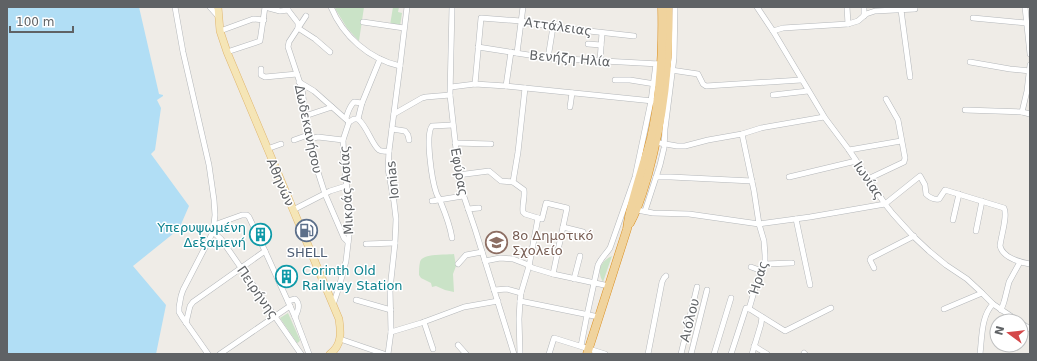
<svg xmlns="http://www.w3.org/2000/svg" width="1037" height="361" font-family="'DejaVu Sans',sans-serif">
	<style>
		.green { fill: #cae3c7 }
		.water { fill: #b1def5 }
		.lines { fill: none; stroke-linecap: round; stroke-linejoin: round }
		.minor-casing { stroke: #b4b7ba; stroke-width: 6 }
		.major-casing { stroke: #e0b66e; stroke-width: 8 }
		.highway-casing { stroke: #d98d1d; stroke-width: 9 }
		.minor { stroke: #fff; stroke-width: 5 }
		.major { stroke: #f5e5b6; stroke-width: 7 }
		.highway { stroke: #f0d39d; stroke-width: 8 }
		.labels { text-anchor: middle; stroke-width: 3; stroke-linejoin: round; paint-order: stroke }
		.street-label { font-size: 13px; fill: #5f6265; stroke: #fff }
		.culture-label { font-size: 13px; fill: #0d838f; stroke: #fff; text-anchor: end }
		.education-label { font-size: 13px; fill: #785e54; stroke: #fff; text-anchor: start }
		.service-label { font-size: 13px; fill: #4e5e75; stroke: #fff }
	</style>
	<rect width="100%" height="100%" fill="#efece7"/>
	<g class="green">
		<polygon points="335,7 364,7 359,41 347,28 336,10"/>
		<polygon points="393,7 399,7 398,12 402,13 400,26 390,25"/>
		<path d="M454,254L456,266L453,274L454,292L445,290L436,286L432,287L431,283L421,278L419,275C419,271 419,266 420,262C422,253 447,255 454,254Z"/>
		<path d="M612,256L603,282C596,270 601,261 612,256Z"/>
		<polygon points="288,313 300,340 299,342 297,343 280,318"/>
	</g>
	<polygon class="water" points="7,7 139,7 159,94 163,95 163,96 157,100 161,108 155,150 151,154 189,206 179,229 133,266 166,305 156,354 134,354 132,353 131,354 7,354"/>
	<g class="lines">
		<defs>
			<g id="minor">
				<polyline points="175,7 183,52 209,165 214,200 215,215 213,232 183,290 181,296 179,307 179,312 182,317 208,354"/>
				<polyline points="210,7 218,16"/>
				<path d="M331,7C343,36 369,59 400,66"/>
				<polyline points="452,7 450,95 460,185 475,229 514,354"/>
				<polyline points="757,7 773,31 825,118 849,150 885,204 893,214 913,236 929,251 946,265 967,279 981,292 993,304 1018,321"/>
				<polyline points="847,7 848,24"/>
				<polyline points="864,7 864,16"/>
				<polyline points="1025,7 1030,54"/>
				<polyline points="288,8 288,10 298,23 298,28 315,39 330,52"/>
				<polyline points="901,10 910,77"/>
				<polyline points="306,16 289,42 288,47 302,89 308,135 316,166 325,194 344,238 348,242"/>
				<polyline points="973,18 1026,23"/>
				<polyline points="363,22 404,28"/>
				<polyline points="220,31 253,19 264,20"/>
				<polyline points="773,31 783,28 848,24 858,21 866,14 875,11 915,9 915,7"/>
				<polyline points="588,44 601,45"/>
				<polyline points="478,47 548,58 659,64"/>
				<polyline points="227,52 260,41 265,7 280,11 288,10"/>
				<polyline points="517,53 523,7"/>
				<polyline points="548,58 553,27"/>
				<polyline points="600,61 602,33"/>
				<polyline points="970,62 1010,69 1030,71"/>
				<polyline points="1030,65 1027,91 1022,112 1030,114"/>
				<polyline points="261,69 261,75 265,77 297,74"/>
				<polyline points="671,70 698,74 703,84 706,86 801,80"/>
				<polyline points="615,80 630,80 655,84"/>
				<polyline points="299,82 314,91 349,122"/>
				<polyline points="475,84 481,18 521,21 553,27 634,36"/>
				<polyline points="506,86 511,52"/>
				<polyline points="451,87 475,84 506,86 653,101"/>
				<polyline points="773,95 808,91"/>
				<polyline points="570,107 572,93"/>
				<polyline points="965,110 1022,112"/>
				<polyline points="394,114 422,98 426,97 450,95"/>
				<polyline points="305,116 332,107"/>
				<path d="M346,118C348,112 349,107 354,102L362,103"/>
				<polyline points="358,119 362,103 380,59"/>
				<path d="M349,122L354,119H358C367,126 372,145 379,150C382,152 385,151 389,151"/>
				<polyline points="392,129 405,131 408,135 409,140"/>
				<polyline points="742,134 754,191 759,224 764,241 765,255 765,264 756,285 749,309"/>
				<polyline points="309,139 318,137 343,140"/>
				<polyline points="294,140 308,135"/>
				<polyline points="455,143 491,144"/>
				<polyline points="660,143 677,146 685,146 708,140 742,134 761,128 824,117"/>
				<polyline points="267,149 281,144"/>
				<polyline points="849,150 901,141"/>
				<path d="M458,175L489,171L501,181L513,182L524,190C525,198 522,204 523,212L525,214L538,218"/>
				<polyline points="656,177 671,177 752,181"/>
				<polyline points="789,177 856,161"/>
				<polyline points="868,179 904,162 905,158 898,120 886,99"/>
				<polyline points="513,182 518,152 525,88"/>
				<polyline points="432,201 463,196"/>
				<polyline points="468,209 479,208"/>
				<polyline points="293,210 330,191 346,186"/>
				<path d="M637,210L653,213L689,214L759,224L810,217L885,204L920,176L925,185L926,194C930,198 934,200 939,199L945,190L1004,208C1008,215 1001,236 1000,246C1003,258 1019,262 1030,264"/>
				<polyline points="645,211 660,165 664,148 665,129 674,58 675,7"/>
				<polyline points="538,218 542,219 546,203 567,208 553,274"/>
				<polyline points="796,219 810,285"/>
				<polyline points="953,220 959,194"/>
				<polyline points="214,225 242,215 247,215 249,217 265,251 295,317 309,354"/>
				<polyline points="563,227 583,232"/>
				<polyline points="976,231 982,201"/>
				<polyline points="213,232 221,239 301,354"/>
				<path d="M452,238C450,226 446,215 441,203C440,199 437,196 436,192C432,180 425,135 432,126L453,125"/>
				<polyline points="366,244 395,243"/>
				<polyline points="485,261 500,258 513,259 526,264 533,268 553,274 609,286"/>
				<polyline points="458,264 466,255 482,252"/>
				<polyline points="765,264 792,263"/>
				<polyline points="751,267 762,271"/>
				<polyline points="874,268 870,260 871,258 914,236"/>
				<polyline points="574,279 580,256"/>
				<polyline points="494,290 507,289 521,293"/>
				<polyline points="356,300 391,310"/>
				<path d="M288,301L295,299C301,304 298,311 295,317"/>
				<polyline points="520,301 599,317"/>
				<polyline points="333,305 339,287 346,261 350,227 349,207 344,163 343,140 349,122"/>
				<polyline points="944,309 982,293"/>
				<polyline points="1001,310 1004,302 1009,282 1020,262"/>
				<polyline points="424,322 433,349"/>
				<polyline points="186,323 190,306 193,302 265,251"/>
				<polyline points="1021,323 1030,329"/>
				<polyline points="391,332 421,323 464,307 498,301"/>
				<polyline points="340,339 384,354"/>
				<polyline points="458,345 466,354"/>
				<path d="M581,346L587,315L598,265C601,258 606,254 610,248L635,177L651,101L656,64"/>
				<polyline points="754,346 767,354"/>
				<polyline points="804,353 805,354"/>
				<polyline points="220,354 290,306"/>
				<polyline points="388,354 391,332 390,289 395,243 396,219 394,202 388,169 389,151 400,66 407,7"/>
				<polyline points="520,354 519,319 520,301 521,293 529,266 538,218"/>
				<polyline points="549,354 554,338 605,354"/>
				<polyline points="648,354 662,282 664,278 666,276"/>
				<polyline points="681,354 697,287"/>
				<polyline points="691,354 707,290"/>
				<polyline points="714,354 731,298"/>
				<polyline points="731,354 746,308 748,308 785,331 831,308"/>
				<polyline points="752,354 761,324 762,317"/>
				<path d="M980,354C982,338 981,316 993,304"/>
			</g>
			<path id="major" d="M218,7L220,31L227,52L339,319C341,333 342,345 330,354"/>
			<g id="highway">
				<path d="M630,223C639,207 643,191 648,174C663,119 670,64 668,7"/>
				<path d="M587,354L627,229C628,222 629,215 631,208C637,184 645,161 651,138C661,94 663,51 662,7"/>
			</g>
		</defs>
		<use href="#minor" class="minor-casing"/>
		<use href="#major" class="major-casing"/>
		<use href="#highway" class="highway-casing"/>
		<use href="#minor" class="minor"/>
		<use href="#major" class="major"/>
		<use href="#highway" class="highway"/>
	</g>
	<defs>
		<symbol id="fuel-ring" viewBox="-11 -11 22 22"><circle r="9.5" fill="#fff" stroke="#5c6f8a" stroke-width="1.5"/><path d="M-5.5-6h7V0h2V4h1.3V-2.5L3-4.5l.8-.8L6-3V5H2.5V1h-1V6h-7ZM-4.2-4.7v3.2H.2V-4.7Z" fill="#5c6f8a"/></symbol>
		<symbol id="building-ring" viewBox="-11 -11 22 22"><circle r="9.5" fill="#fff" stroke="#0f9aa8" stroke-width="1.5"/><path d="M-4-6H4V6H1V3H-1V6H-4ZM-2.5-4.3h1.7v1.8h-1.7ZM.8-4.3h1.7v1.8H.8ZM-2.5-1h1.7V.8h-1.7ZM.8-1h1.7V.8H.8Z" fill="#0f9aa8"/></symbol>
		<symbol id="school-ring" viewBox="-11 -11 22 22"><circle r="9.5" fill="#fff" stroke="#8d6e63" stroke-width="1.5"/><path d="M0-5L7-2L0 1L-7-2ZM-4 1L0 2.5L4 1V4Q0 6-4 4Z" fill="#8d6e63"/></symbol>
	</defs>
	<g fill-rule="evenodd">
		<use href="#fuel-ring" x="294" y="218" width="25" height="25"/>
		<use href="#building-ring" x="248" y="222" width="25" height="25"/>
		<use href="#school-ring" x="484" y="230" width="25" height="25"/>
		<use href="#building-ring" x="274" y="264" width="25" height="25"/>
	</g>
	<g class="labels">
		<g class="street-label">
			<text transform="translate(558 26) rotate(8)" y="5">Αττάλειας</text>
			<text transform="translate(570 58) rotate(5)" y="5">Βενήζη Ηλία</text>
			<text transform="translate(309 129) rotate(78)" y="5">Δωδεκανήσου</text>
			<text transform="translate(460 172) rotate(80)" y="5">Εφύρας</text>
			<text transform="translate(392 180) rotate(-96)" y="5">Ionias</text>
			<text transform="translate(869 180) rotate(56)" y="5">Ιωνίας</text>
			<text transform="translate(281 182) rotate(67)" y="5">Αθηνών</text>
			<text transform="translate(346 190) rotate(-93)" y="5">Μικράς Ασίας</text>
			<text transform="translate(758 278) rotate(-73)" y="5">Ήρας</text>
			<text transform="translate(258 292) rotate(55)" y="5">Πειρήνης</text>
			<text transform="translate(689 320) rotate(-76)" y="5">Αιόλου</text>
		</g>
		<g class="culture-label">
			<text x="246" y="232">Υπερυψωμένη<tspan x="246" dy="15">Δεξαμενή</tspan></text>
			<text x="302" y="275" text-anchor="start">Corinth Old<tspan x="302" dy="15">Railway Station</tspan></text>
		</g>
		<g class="education-label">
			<text x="512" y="240">8ο Δημοτικό<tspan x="512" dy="15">Σχολείο</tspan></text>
		</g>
		<g class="service-label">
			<text x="307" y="257">SHELL</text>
		</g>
	</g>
	<rect width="1037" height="361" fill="none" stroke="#5f6265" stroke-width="16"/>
	<g transform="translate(1009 333) rotate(285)"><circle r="19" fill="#ffffff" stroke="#bfc0c1"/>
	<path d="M0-3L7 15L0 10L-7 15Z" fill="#d4484a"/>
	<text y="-6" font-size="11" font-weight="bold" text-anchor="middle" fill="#5f6265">N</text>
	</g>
	<path d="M10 26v6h63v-6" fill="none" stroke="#5f6265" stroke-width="2"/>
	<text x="16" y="26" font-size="12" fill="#5f6265" stroke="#ffffff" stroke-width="3" paint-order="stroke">100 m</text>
</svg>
